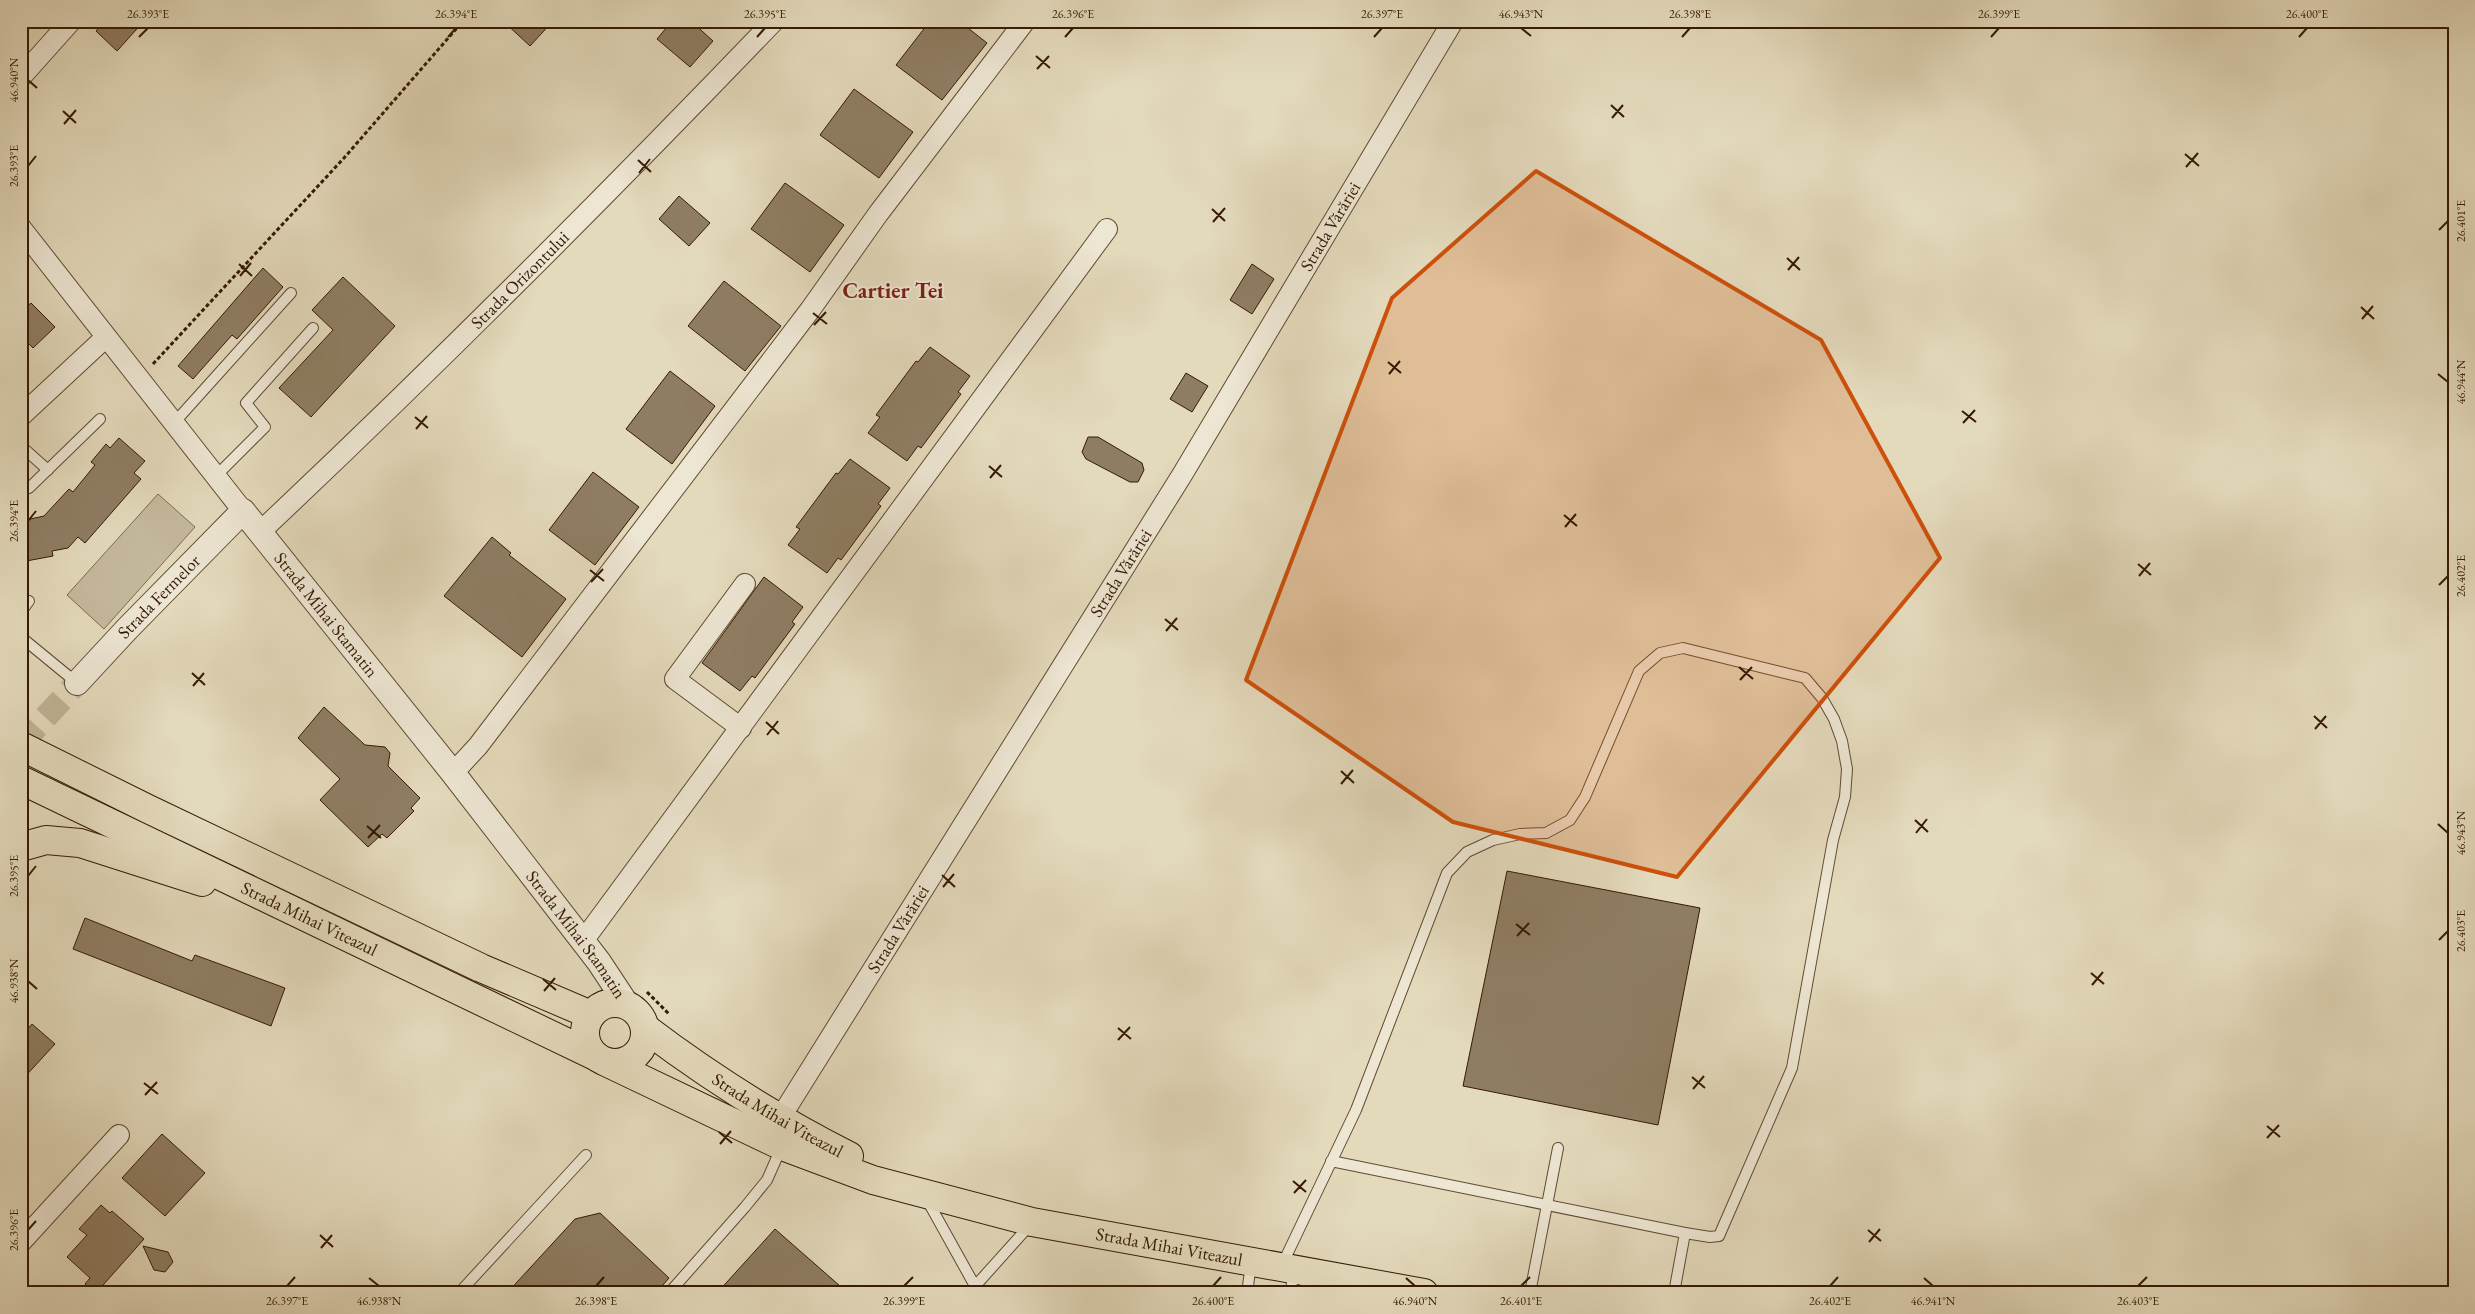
<svg xmlns="http://www.w3.org/2000/svg" width="2475" height="1314" font-family="'EB Garamond',serif">
	<style>
		.green { fill: #c5b99c; stroke: #7d6a50 }
		.building { fill: #8f7d63; stroke: #351a03 }
		.lines { fill: none; stroke-linecap: round; stroke-linejoin: round }
		.tertiary-tunnel { stroke: #c0b396; stroke-width: 24; stroke-dasharray: 24 12; stroke-linecap: butt }
		.service-casing { stroke: #604a31; stroke-width: 12 }
		.minor-casing { stroke: #604a31; stroke-width: 22 }
		.tertiary-casing { stroke: #604a31; stroke-width: 26 }
		.primary-casing { stroke: #351a03; stroke-width: 30 }
		.path { stroke: #351a03; stroke-width: 3; stroke-dasharray: 4 2.5; stroke-linecap: butt }
		.service { stroke: #ede6d3; stroke-width: 10 }
		.minor { stroke: #ede6d3; stroke-width: 20 }
		.tertiary { stroke: #ede6d3; stroke-width: 24 }
		.primary { stroke: #e3d9bb; stroke-width: 28 }
		.marked { fill: #cd500b; fill-opacity: 0.2; stroke: #cd500b; stroke-width: 4; stroke-linejoin: round }
		.ticks { fill: none; stroke: #351a03; stroke-width: 2 }
		.labels { text-anchor: middle; stroke-width: 4; stroke-linejoin: round; paint-order: stroke }
		.street-label { font-size: 18px; fill: #351a03; stroke: #ede6d3 }
		.district-label { font-size: 22px; font-weight: bold; fill: #7a1f14; stroke: #ede6d3 }
		.neatline { fill: none; stroke: #351a03; stroke-width: 2 }
		.ticks-label { font-size: 12px; text-anchor: middle; fill: #351a03 }
	</style>
	<rect width="100%" height="100%" fill="#e3d9bb"/>
	<filter id="stains"><feTurbulence type="fractalNoise" baseFrequency=".004" numOctaves="4"/><feColorMatrix values="0 0 0 0 .2 0 0 0 0 .09 0 0 0 0 .02 0 0 0 .5 -.17"/></filter>
	<radialGradient id="worn" r=".72"><stop offset=".6" stop-color="#630" stop-opacity="0"/><stop offset="1" stop-color="#630" stop-opacity=".3"/></radialGradient>
	<polygon class="green" points="158,494 195,527 104,629 67,595"/>
	<g class="building">
		<polygon points="105,21 144,21 117,51 96,31"/>
		<polygon points="503,21 553,21 530,46"/>
		<polygon points="672,21 691,21 713,41 690,67 657,39"/>
		<polygon points="930,21 959,21 987,43 942,100 896,65"/>
		<polygon points="854,89 913,132 879,178 820,135"/>
		<polygon points="785,183 844,225 810,272 751,229"/>
		<polygon points="679,196 710,223 689,246 659,219"/>
		<polygon points="1252,264 1274,279 1252,314 1230,300"/>
		<polygon points="263,268 283,287 237,339 232,335 193,379 178,366"/>
		<polygon points="343,277 395,326 311,417 279,388 333,330 312,310"/>
		<polygon points="724,281 781,326 745,371 688,326"/>
		<polygon points="31,303 55,327 33,348 21,336 21,312"/>
		<polygon points="930,347 970,376 958,392 961,394 921,448 918,446 907,461 868,433 880,417 876,415 916,361 918,362"/>
		<polygon points="670,371 715,406 672,464 626,429"/>
		<polygon points="1186,373 1208,386 1192,412 1170,399"/>
		<polygon points="1088,437 1098,437 1142,463 1144,470 1138,482 1130,482 1086,459 1082,452"/>
		<polygon points="119,438 145,461 134,473 141,479 85,543 78,537 68,548 52,551 53,556 21,562 21,521 44,516 69,489 73,492 95,465 91,462 106,444 110,448"/>
		<polygon points="850,459 890,488 878,504 881,506 841,560 838,558 827,573 788,545 800,529 796,527 836,473 838,474"/>
		<polygon points="593,472 639,507 595,565 549,530"/>
		<polygon points="492,537 511,553 509,555 566,599 522,657 444,596"/>
		<polygon points="764,577 803,607 792,622 795,624 755,678 752,676 740,691 702,663"/>
		<polygon points="324,707 365,745 385,747 390,753 388,766 420,798 411,808 414,811 387,838 382,834 368,847 320,800 340,779 298,738"/>
		<polygon points="1507,871 1700,908 1658,1125 1463,1086"/>
		<polygon points="85,918 192,961 195,955 285,988 271,1026 73,949"/>
		<polygon points="32,1024 55,1044 21,1081 21,1037"/>
		<polygon points="162,1134 205,1173 165,1216 122,1178"/>
		<polygon points="101,1205 110,1213 112,1211 144,1239 96,1293 85,1284 90,1278 67,1257 87,1235 79,1229"/>
		<polygon points="600,1213 669,1278 656,1293 507,1293 575,1219"/>
		<polygon points="775,1229 848,1293 717,1293"/>
		<polygon points="143,1246 168,1252 173,1262 165,1272 154,1270"/>
	</g>
	<g class="lines">
		<polyline class="tertiary-tunnel" points="21,744 77,683"/>
		<defs>
			<g id="service">
				<polyline points="174,423 291,293"/>
				<polyline points="21,446 48,470"/>
				<polyline points="216,476 265,427 246,403 313,328"/>
				<polyline points="21,490 29,488 100,419"/>
				<polyline points="21,612 29,601"/>
				<polyline points="21,637 77,683"/>
				<polyline points="926,1198 975,1286"/>
				<polyline points="1282,1265 1356,1110 1447,873 1467,852 1493,840 1520,834 1546,833 1570,820 1585,797 1639,671 1660,653 1683,648 1805,678 1822,698 1834,719 1842,741 1847,769 1845,797 1833,840 1792,1068 1719,1236 1710,1237 1685,1233 1331,1161"/>
				<polyline points="459,1293 586,1155"/>
				<polyline points="669,1293 745,1207 767,1180 782,1146"/>
				<polyline points="969,1293 1030,1225"/>
				<polyline points="1247,1293 1251,1264"/>
				<polyline points="1291,1293 1293,1271"/>
				<polyline points="1530,1293 1558,1148"/>
				<polyline points="1674,1293 1685,1233"/>
			</g>
			<g id="minor">
				<polyline points="21,77 71,21"/>
				<polyline points="21,228 243,511"/>
				<polyline points="21,416 106,337"/>
				<path id="s1" d="M260,532C436,366 607,195 774,21"/>
				<polyline points="741,728 675,679 745,584"/>
				<polyline points="453,773 478,746 810,310 878,214 1025,21"/>
				<polyline points="583,941 1107,229"/>
				<path id="s2" d="M781,1120L787,1107L1182,475L1453,21"/>
				<polyline points="21,1242 119,1135"/>
			</g>
			<g id="tertiary">
				<path id="s3" d="M77,683L128,628L243,511L453,773L599,962L628,1006"/>
			</g>
			<g id="primary">
				<polyline points="21,746 148,809 481,968 591,1015"/>
				<path id="s4" d="M21,780L597,1057"/>
				<polyline points="21,847 46,840 80,843 202,882"/>
				<circle cx="615" cy="1033" r="30"/>
				<path id="s5" d="M645,1028C711,1078 776,1119 849,1156"/>
				<path id="s6" d="M606,1062L782,1146L873,1180L1032,1222L1424,1293"/>
			</g>
		</defs>
		<use href="#service" class="service-casing"/>
		<use href="#minor" class="minor-casing"/>
		<use href="#tertiary" class="tertiary-casing"/>
		<use href="#primary" class="primary-casing"/>
		<g class="path">
			<polyline points="153,364 344,158 463,21"/>
			<polyline points="647,992 669,1014"/>
		</g>
		<use href="#service" class="service"/>
		<use href="#minor" class="minor"/>
		<use href="#tertiary" class="tertiary"/>
		<use href="#primary" class="primary"/>
	</g>
	<path class="marked" d="M1536,171L1821,340L1940,558L1677,877L1453,822L1246,680L1392,298Z"/>
	<path class="ticks" d="M1521,28L1531,36M139,37L148,28M448,37L456,28M757,37L765,28M1065,37L1073,28M1374,37L1382,28M1682,37L1690,28M1991,37L1999,28M2299,37L2307,28M1036,56L1050,68M1037,69L1049,56M28,80L37,88M1611,105L1624,117M63,111L76,123M1612,118L1623,105M64,124L76,110M2185,154L2199,166M638,160L651,172M28,166L36,156M2186,167L2198,153M639,173L650,159M1212,209L1225,221M1213,222L1225,208M2439,230L2448,221M1787,258L1800,270M239,264L252,276M1788,270L1799,257M240,276L251,263M2361,307L2374,319M813,313L827,324M2362,319L2373,306M814,325L826,312M1388,362L1401,373M1389,374L1400,361M2438,374L2448,382M1962,411L1976,422M415,417L428,428M1963,423L1975,410M416,429L427,416M989,466L1002,477M990,478L1001,465M1564,515L1577,526M28,521L36,511M1565,527L1576,514M2138,564L2151,575M590,570L604,581M2139,576L2150,563M591,582L603,569M2439,585L2448,576M1165,619L1178,630M1166,631L1177,618M1739,667L1753,679M192,673L205,685M1740,680L1752,667M193,686L204,673M2314,716L2327,728M766,722L779,734M2315,729L2326,716M767,735L778,721M1341,771L1354,783M1341,784L1353,770M1915,820L1928,832M2438,824L2448,833M367,826L381,838M1916,833L1927,819M368,838L380,825M942,875L955,887M28,876L36,866M943,887L954,874M1516,924L1530,935M1517,936L1529,923M2439,940L2448,931M2091,973L2104,984M543,979L556,990M28,981L37,989M2092,985L2103,972M544,991L555,978M1118,1028L1131,1039M1118,1040L1130,1027M1692,1077L1705,1088M144,1083L158,1094M1693,1089L1704,1076M145,1095L157,1082M2267,1126L2280,1137M719,1132L732,1143M2267,1138L2279,1125M720,1144L731,1131M1293,1181L1306,1192M1294,1193L1306,1180M28,1230L36,1221M1868,1230L1881,1241M320,1235L333,1247M1869,1242L1880,1229M321,1248L332,1235M369,1278L379,1286M1406,1278L1415,1286M1924,1278L1933,1286M287,1286L295,1277M596,1286L604,1277M904,1286L913,1277M1213,1286L1221,1277M1521,1286L1530,1277M1830,1286L1838,1277M2138,1286L2147,1277"/>
	<g class="labels">
		<g class="street-label">
			<text dy="6" stroke="none"><textPath href="#s2" startOffset="1049">Strada Vărăriei</textPath></text>
			<text dy="6" stroke="none"><textPath href="#s1" startOffset="362">Strada Orizontului</textPath></text>
			<text dy="6" stroke="none"><textPath href="#s2" startOffset="644">Strada Vărăriei</textPath></text>
			<text dy="6" stroke="none"><textPath href="#s3" startOffset="119">Strada Fermelor</textPath></text>
			<text dy="6" stroke="none"><textPath href="#s3" startOffset="372">Strada Mihai Stamatin</textPath></text>
			<text dy="6" stroke="none"><textPath href="#s4" startOffset="320">Strada Mihai Viteazul</textPath></text>
			<text dy="6" stroke="none"><textPath href="#s2" startOffset="224">Strada Vărăriei</textPath></text>
			<text dy="6" stroke="none"><textPath href="#s3" startOffset="778">Strada Mihai Stamatin</textPath></text>
			<text dy="6" stroke="none"><textPath href="#s5" startOffset="159">Strada Mihai Viteazul</textPath></text>
			<text dy="6" stroke="none"><textPath href="#s6" startOffset="596">Strada Mihai Viteazul</textPath></text>
		</g>
		<g class="district-label">
			<text x="893" y="298">Cartier Tei</text>
		</g>
	</g>
	<rect width="2475" height="1314" fill="none" stroke="#e3d9bb" stroke-width="55"/>
	<rect x="28" y="28" width="2420" height="1258" class="neatline"/>
	<g class="ticks-label">
		<text x="148" y="18">26.393°E</text>
		<text x="456" y="18">26.394°E</text>
		<text x="765" y="18">26.395°E</text>
		<text x="1073" y="18">26.396°E</text>
		<text x="1382" y="18">26.397°E</text>
		<text x="1521" y="18">46.943°N</text>
		<text x="1690" y="18">26.398°E</text>
		<text x="1999" y="18">26.399°E</text>
		<text x="2307" y="18">26.400°E</text>
		<text transform="translate(14 80) rotate(-90)" y="4">46.940°N</text>
		<text transform="translate(14 166) rotate(-90)" y="4">26.393°E</text>
		<text transform="translate(2461 221) rotate(-90)" y="4">26.401°E</text>
		<text transform="translate(2461 382) rotate(-90)" y="4">46.944°N</text>
		<text transform="translate(14 521) rotate(-90)" y="4">26.394°E</text>
		<text transform="translate(2461 576) rotate(-90)" y="4">26.402°E</text>
		<text transform="translate(2461 833) rotate(-90)" y="4">46.943°N</text>
		<text transform="translate(14 876) rotate(-90)" y="4">26.395°E</text>
		<text transform="translate(2461 931) rotate(-90)" y="4">26.403°E</text>
		<text transform="translate(14 981) rotate(-90)" y="4">46.938°N</text>
		<text transform="translate(14 1230) rotate(-90)" y="4">26.396°E</text>
		<text x="287" y="1305">26.397°E</text>
		<text x="379" y="1305">46.938°N</text>
		<text x="596" y="1305">26.398°E</text>
		<text x="904" y="1305">26.399°E</text>
		<text x="1213" y="1305">26.400°E</text>
		<text x="1415" y="1305">46.940°N</text>
		<text x="1521" y="1305">26.401°E</text>
		<text x="1830" y="1305">26.402°E</text>
		<text x="1933" y="1305">46.941°N</text>
		<text x="2138" y="1305">26.403°E</text>
	</g>
	<rect width="100%" height="100%" filter="url(#stains)"/>
	<rect width="100%" height="100%" fill="url(#worn)"/>
</svg>
